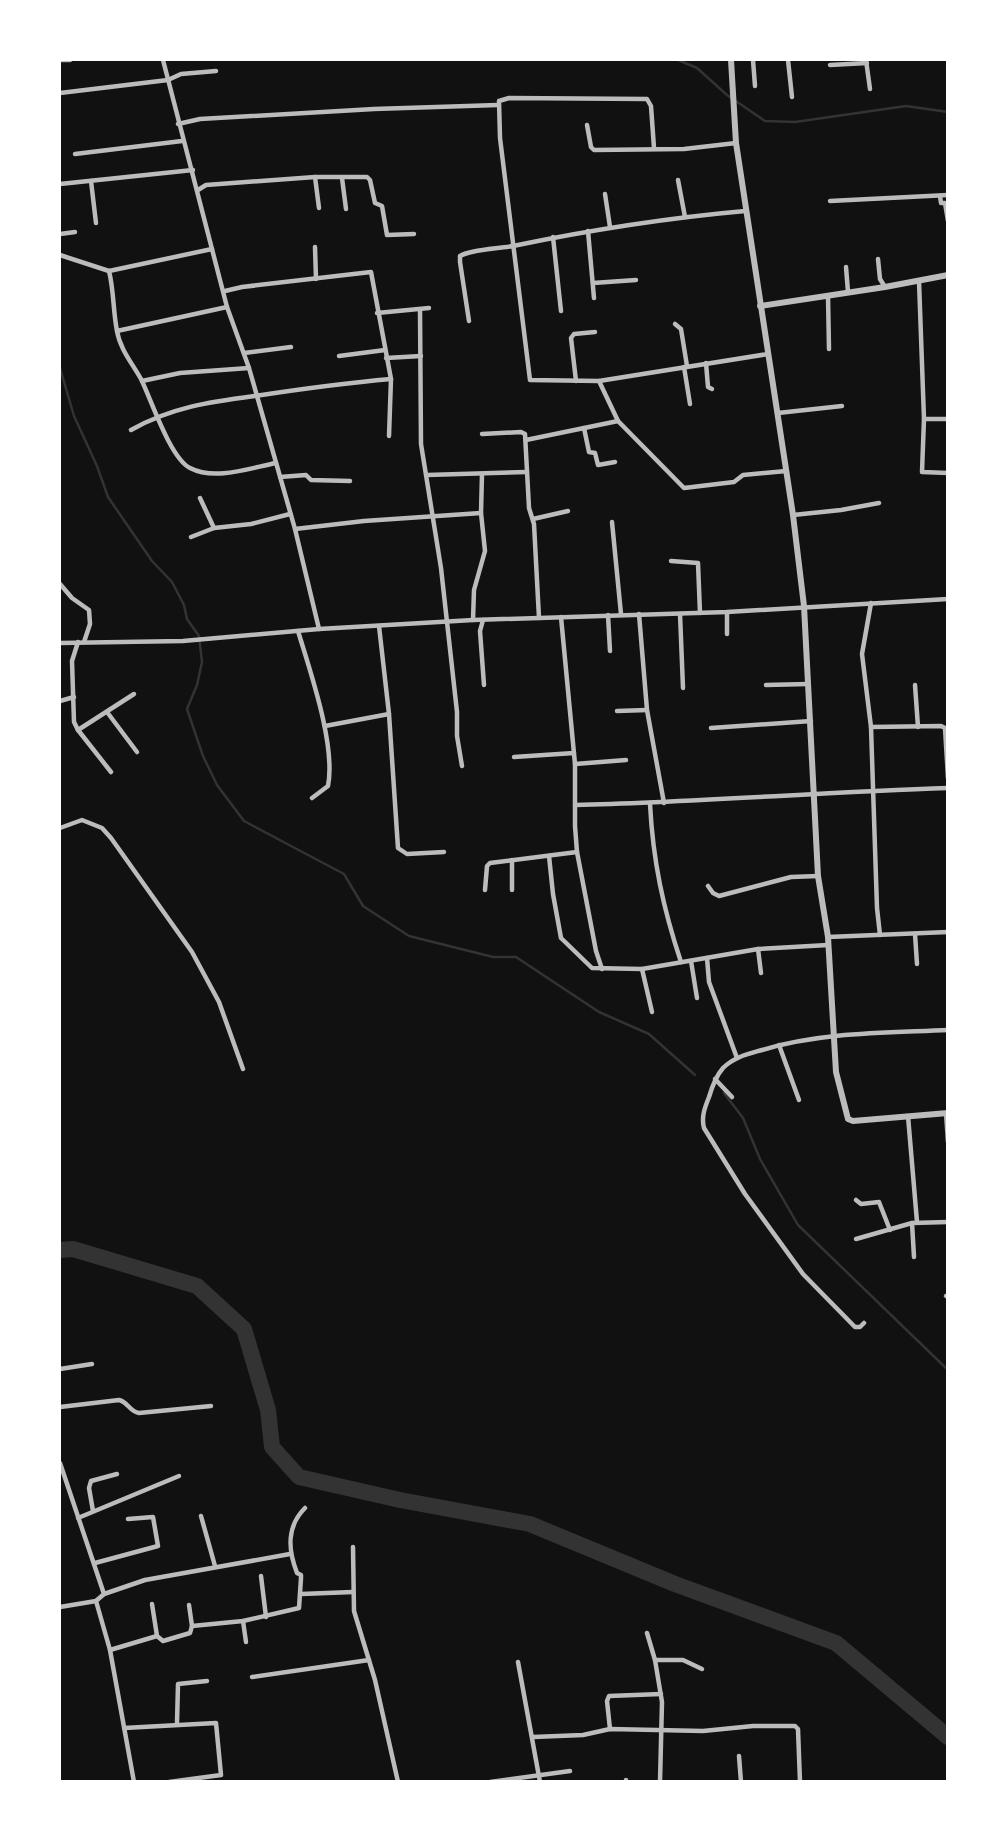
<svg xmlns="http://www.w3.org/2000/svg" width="1007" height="1841" font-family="'IBM Plex Sans',sans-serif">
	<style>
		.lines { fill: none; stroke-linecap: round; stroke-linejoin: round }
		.stream { stroke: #333; stroke-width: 2.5 }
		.river { stroke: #333; stroke-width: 16 }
		.minor { stroke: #bcbcbc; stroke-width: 4.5 }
		.tertiary { stroke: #bcbcbc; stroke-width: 6 }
	</style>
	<rect width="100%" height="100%" fill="#111"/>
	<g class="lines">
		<g class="stream">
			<polyline points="678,60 697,68 727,95 765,121 795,122 906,106 948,112"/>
			<polyline points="60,368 74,416 97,466 108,497 152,561 172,582 184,605 187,619 199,636 202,662 197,685 187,709 203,756 217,785 244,821 344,874 363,906 409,936 493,957 516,957 599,1012 649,1034 695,1075"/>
			<polyline points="724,1093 743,1118 760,1159 798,1225 948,1370"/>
		</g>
		<polyline class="river" points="60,1250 73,1249 197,1286 244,1329 268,1410 272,1447 299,1477 400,1500 530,1524 675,1584 836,1643 948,1737"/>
		<g class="minor">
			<polyline points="60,60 70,60"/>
			<polyline points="163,60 227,307 249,368 295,529 319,629"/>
			<polyline points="753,60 755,86"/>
			<polyline points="788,60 792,97"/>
			<polyline points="866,60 870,89"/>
			<polyline points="830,65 867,63"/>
			<polyline points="60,93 168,80 181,74 216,71"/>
			<polyline points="178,124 200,119 374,109 498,105"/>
			<polyline points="587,125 591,147 594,150 684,149 736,143"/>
			<polyline points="654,148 651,106 647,99 509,98 499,101 500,138 530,380 599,381 768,354"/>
			<polyline points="75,154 182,141"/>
			<polyline points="315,177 319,208"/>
			<polyline points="342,178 346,209"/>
			<polyline points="678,180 685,217"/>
			<polyline points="91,181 96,223"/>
			<polyline points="60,184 193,170"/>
			<polyline points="198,190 206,185 315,177 367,177 370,180 375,203 382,206 387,235 414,234"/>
			<polyline points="605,194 610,227"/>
			<polyline points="940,196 941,203 945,203 948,221"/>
			<polyline points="830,201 948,195"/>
			<polyline points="588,231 594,298"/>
			<polyline points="60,234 75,232"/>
			<polyline points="553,237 561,311"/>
			<polyline points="315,247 316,279"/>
			<path d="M60,255L109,271C114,291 113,311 117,331C120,349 132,363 141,379C151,399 170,458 190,468C215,481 250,468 276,463"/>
			<polyline points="878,259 880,279 885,287"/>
			<polyline points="846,267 848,292"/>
			<polyline points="109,271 212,249"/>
			<polyline points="919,281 924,419 922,472 948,473"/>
			<polyline points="593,283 636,280"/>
			<polyline points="225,291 242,287 371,272 391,379 389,436"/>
			<polyline points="828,296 829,349"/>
			<polyline points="420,310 421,444 441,568 457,712 457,736 462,766"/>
			<polyline points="377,313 429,308"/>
			<path d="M469,321L460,262V256C472,249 498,249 513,246C590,230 667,218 745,211"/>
			<polyline points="675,324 681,329 687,366"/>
			<polyline points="117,331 227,307"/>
			<polyline points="244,353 291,347"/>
			<polyline points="339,356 385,350"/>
			<polyline points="386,358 421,356"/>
			<polyline points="706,363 708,387 712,389"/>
			<polyline points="684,367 690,404"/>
			<polyline points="142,381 180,373 249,368"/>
			<polyline points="576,381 571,338 574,334 595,332"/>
			<polyline points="599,381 618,421 684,488 734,482 743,475 786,471"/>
			<polyline points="778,413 842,406"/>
			<polyline points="924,419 948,419"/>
			<polyline points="584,428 589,452 595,453 598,465 615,462"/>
			<path d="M131,430C172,407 210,402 255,396C301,389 345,383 391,379"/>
			<polyline points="482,434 521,432 525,434 529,508 534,524 539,618"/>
			<polyline points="526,440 618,421"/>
			<polyline points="427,475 527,472"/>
			<polyline points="280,477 306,475 311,480 350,481"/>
			<polyline points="200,498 214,528"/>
			<polyline points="793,515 841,510 879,503"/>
			<polyline points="533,519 568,511"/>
			<polyline points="612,522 621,614"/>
			<polyline points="295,529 364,521 481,513"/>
			<polyline points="191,537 214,528 251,524 290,514"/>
			<polyline points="671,561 698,563 700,613"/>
			<polyline points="60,584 72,598 89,610 90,624 84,642"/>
			<polyline points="871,603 862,654 871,727 877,908 880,935"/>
			<polyline points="727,612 727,634"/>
			<polyline points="639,614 647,710 664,803"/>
			<polyline points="680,614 683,688"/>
			<polyline points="608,615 610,651"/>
			<polyline points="561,617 575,764 575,826 577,852 596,951 602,969"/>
			<polyline points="473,620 474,590 485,551 481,513 482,474"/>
			<polyline points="483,620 480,631 484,685"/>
			<polyline points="379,626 389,714 398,848 407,854 444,852"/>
			<path d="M298,631C310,671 336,745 328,786L312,798"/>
			<polyline points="78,642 72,661 74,722 78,730 134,694"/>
			<polyline points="60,643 183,641 319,629 473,620 727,612 948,599"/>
			<polyline points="766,685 808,684"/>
			<polyline points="915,685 918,727"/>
			<polyline points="60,701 74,697"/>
			<polyline points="617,711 647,710"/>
			<polyline points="107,712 137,752"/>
			<polyline points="325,726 389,714"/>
			<polyline points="871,727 941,726 945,728 948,778"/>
			<polyline points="711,728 811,721"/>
			<polyline points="78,730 111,772"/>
			<polyline points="514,757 574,753"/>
			<polyline points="575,764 626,760"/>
			<path d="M650,804C653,861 663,908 681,962"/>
			<path d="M575,805C699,802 823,792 948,788"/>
			<polyline points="60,828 82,820 102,828 111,838 192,952 219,1002 243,1069"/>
			<polyline points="549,856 553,894 561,938 592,968 642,969 758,949 828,945"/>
			<polyline points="512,860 512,890"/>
			<polyline points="708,886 713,893 719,896 791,877 818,876"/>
			<polyline points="485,890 487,866 490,863 577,852"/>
			<polyline points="915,934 917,964"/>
			<polyline points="828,937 948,932"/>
			<polyline points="758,949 761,973"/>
			<polyline points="707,958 709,982 737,1058"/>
			<polyline points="691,961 697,998"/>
			<polyline points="642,969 652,1012"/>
			<polyline points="779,1045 799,1100"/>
			<polyline points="715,1079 732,1097"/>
			<polyline points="946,1113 948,1142"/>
			<polyline points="908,1116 917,1222"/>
			<polyline points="856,1200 861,1204 879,1202 890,1230"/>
			<polyline points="912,1223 914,1257"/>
			<polyline points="856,1239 912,1223 948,1222"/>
			<polyline points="946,1296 948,1297"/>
			<path d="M864,1323L860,1327H855L803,1274L745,1194L704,1128C701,1117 705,1107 709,1097C712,1087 716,1076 723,1068C734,1057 748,1054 762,1050C822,1032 885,1033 948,1030"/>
			<polyline points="60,1369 92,1364"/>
			<path d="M60,1407L119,1400C128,1402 129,1411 139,1413L211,1406"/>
			<polyline points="60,1463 104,1594 96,1601"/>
			<polyline points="93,1511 89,1488 91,1481 117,1474"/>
			<polyline points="201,1516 215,1566"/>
			<polyline points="78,1518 179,1476"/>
			<polyline points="353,1547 354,1611 375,1680 398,1782"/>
			<polyline points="95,1563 158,1546 153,1517 128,1519"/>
			<polyline points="261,1576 266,1617"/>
			<polyline points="104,1594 145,1580 290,1554"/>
			<polyline points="301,1594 353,1592"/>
			<polyline points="96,1601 110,1650 134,1782"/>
			<polyline points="152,1604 157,1636 163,1641 190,1633 192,1626 189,1605"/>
			<polyline points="60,1607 96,1601"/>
			<polyline points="243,1621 246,1642"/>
			<path d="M192,1626L243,1621L299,1608L301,1578V1575L297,1573C288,1550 286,1527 305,1508"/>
			<polyline points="647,1633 655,1660 662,1702 660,1782"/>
			<polyline points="110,1650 157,1636"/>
			<polyline points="655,1660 683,1660 702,1669"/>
			<polyline points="518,1662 540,1782"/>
			<polyline points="252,1677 369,1660"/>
			<polyline points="177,1723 178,1684 207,1681"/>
			<polyline points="124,1728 216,1723 221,1775 169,1782"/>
			<polyline points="610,1729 607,1701 609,1696 661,1694"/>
			<polyline points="533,1737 583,1735 610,1729 703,1731 753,1726 795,1726 798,1729 800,1782"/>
			<polyline points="739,1756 741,1782"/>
			<polyline points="626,1780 626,1782"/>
			<polyline points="490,1782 570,1771"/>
		</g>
		<g class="tertiary">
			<polyline points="731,60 736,143 793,515 804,606 818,876 828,937 836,1072 848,1119 853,1121 948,1113"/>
			<polyline points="760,306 885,287 948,275"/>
		</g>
	</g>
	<rect width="1007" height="1841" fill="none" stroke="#ffffff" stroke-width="122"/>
</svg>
